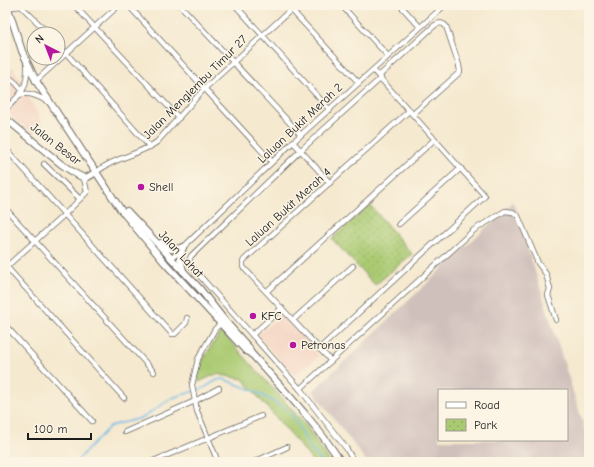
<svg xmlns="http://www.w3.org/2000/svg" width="594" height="467" font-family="'Comic Neue',sans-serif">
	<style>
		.built { fill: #f4d3c1 }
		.industrial { fill: #d0c0bc; fill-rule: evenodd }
		.grass { fill: #aaca72; stroke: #637347 }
		.park { fill: url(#park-dots); stroke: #637347 }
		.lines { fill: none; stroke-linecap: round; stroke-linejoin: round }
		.stream { stroke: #6fb8e7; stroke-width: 1.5 }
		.minor-casing { stroke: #68645b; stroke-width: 6 }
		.major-casing { stroke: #68645b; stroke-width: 8 }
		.minor { stroke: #fff; stroke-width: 4.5 }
		.major { stroke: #fff; stroke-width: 6 }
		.poi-dot { fill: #b5179e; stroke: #fcf5e5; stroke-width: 1.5 }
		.labels { text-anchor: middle; stroke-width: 3; stroke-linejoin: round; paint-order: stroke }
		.street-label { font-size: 12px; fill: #1c1c1c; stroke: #fcf5e5 }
		.poi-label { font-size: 12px; fill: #1c1c1c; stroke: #fcf5e5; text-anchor: start }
	</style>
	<defs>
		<pattern id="park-dots" width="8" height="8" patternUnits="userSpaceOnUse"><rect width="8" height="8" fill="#aaca72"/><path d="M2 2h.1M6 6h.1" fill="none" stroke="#92ad62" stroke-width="1.8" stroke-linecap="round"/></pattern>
	</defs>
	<rect width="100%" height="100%" fill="#fcf5e5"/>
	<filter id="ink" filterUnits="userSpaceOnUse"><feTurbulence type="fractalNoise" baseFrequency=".025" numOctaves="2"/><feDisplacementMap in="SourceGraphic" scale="8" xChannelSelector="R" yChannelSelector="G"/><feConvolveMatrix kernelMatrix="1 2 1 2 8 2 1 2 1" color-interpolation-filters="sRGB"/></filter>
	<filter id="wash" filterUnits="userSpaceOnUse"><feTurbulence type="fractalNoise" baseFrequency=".012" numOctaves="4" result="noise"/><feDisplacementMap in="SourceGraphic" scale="16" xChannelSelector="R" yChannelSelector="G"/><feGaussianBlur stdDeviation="0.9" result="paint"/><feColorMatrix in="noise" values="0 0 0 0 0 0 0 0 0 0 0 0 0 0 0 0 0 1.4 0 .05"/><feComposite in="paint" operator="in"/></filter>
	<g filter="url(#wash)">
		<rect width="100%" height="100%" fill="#f5e9cf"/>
		<g class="built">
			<polygon points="13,67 42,122 33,134 5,110 5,70 6,71"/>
			<polygon points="281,314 319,356 297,374 292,373 257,336"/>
		</g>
		<path class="industrial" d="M513,202L589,442V462H367L313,391ZM439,390H567V440H439Z"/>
		<path class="grass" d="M222,332L305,424L330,462H313L303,449L243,379L216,374L199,382C194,369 214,342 222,332Z"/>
		<polygon class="park" points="370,205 412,254 375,285 332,239"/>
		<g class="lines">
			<polyline class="stream" points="76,462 110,426 142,418 172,398 204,388 217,380 223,379 257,392 284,408 290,413 297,423 310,448 322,462"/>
		</g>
	</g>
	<g filter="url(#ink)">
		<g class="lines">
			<defs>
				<g id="minor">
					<polyline points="74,5 179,118"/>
					<polyline points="128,5 272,162"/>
					<polyline points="180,5 301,135"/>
					<polyline points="235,5 330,110"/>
					<polyline points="287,5 359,83"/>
					<polyline points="341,5 388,56"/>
					<polyline points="400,5 420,27"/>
					<polyline points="5,8 21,6 49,34"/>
					<polyline points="58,44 150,147"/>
					<polyline points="5,74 16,83 22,90"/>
					<path d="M379,76L435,25C439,23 442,22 446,26L459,65L460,72L413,114"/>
					<polyline points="38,79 119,5"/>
					<path d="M20,95C30,91 40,98 49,102"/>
					<path d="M5,110C22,93 28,89 27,63"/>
					<polyline points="293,142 330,183"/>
					<polyline points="5,148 172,334 175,334 186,323 187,318"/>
					<polyline points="44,164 80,199"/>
					<path d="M99,170C116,157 139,155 157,142L204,89L296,5"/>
					<polyline points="5,208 154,372"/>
					<polyline points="399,224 461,168"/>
					<polyline points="171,259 293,142 445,5"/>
					<polyline points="5,265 124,398"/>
					<polyline points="5,268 65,214 87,192 84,178"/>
					<polyline points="267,291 435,139"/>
					<polyline points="293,320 353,266"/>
					<polyline points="5,325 92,421"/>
					<polyline points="252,335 282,308"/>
					<polyline points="319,349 483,198 485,196 373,70"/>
					<polyline points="331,361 243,267 243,262 244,260 410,110"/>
					<polyline points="300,389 474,230 505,211 513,212 518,216 538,263 546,274 550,289 548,295 556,320"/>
					<polyline points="125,432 195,401 219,388"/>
					<polyline points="151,462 261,416"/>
					<polyline points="218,462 197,411 192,385 198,359 215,329 220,324"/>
					<polyline points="254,462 287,447"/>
					<polyline points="354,462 346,448 300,389 191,266 189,261 191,256 301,150 381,78"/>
				</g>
				<g id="major">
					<path d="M7,5L22,51L36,81L121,210L165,263L246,351L250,352C282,388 315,422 341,462"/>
					<polyline points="5,118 61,164 76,174 84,178 88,177 96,172"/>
					<polyline points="127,211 200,289 225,321 249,348 250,352"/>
					<path d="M161,243C169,250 173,251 183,247"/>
					<polyline points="183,271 180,258 183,247"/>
				</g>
			</defs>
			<use href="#minor" class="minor-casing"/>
			<use href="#major" class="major-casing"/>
			<use href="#minor" class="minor"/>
			<use href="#major" class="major"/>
		</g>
	</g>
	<g class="poi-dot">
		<circle cx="141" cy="187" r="4"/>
		<circle cx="253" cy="316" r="4"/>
		<circle cx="293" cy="345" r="4"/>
	</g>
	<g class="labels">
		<g class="street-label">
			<text transform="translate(195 87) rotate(-45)" y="4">Jalan Menglembu Timur 27</text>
			<text transform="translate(300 123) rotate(-43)" y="4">Laluan Bukit Merah 2</text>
			<text transform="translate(56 144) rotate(38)" y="4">Jalan Besar</text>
			<text transform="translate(288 207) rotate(-42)" y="4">Laluan Bukit Merah 4</text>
			<text transform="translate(181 254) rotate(47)" y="4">Jalan Lahat</text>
		</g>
		<g class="poi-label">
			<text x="149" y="191">Shell</text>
			<text x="261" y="320">KFC</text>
			<text x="301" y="349">Petronas</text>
		</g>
	</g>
	<rect width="594" height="467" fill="none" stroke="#fcf5e5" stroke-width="20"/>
	<rect x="438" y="389" width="130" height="52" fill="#fcf5e5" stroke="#a29e95"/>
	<rect x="446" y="402" width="20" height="6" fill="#ffffff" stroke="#a29e95"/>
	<text x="474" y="409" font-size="12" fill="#1c1c1c">Road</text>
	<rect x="446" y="419" width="20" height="12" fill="url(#park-dots)" stroke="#a29e95"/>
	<text x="474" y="429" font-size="12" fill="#1c1c1c">Park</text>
	<g transform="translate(46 46) rotate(318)"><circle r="19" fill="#fcf5e5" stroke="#a29e95"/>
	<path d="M0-3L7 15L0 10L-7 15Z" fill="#b5179e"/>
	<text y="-6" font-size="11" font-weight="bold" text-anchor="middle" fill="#1c1c1c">N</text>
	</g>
	<path d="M28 433v6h63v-6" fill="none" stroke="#1c1c1c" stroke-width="2"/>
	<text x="34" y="433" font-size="12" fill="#1c1c1c" stroke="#fcf5e5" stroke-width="3" paint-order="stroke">100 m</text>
</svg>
